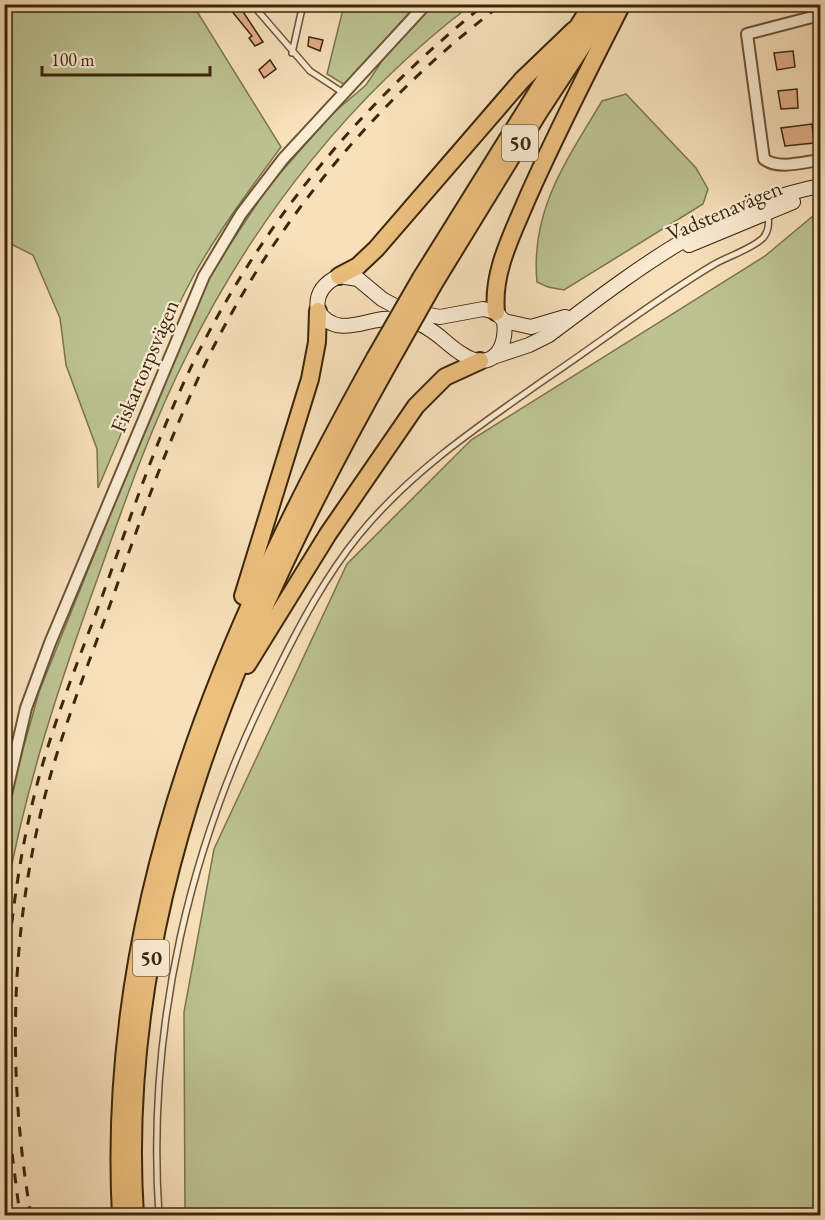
<svg xmlns="http://www.w3.org/2000/svg" width="825" height="1220" font-family="'EB Garamond',serif">
	<style>
		.green { fill: #bcc291; stroke: #7c744e; stroke-width: 1.5 }
		.building { fill: #e3af8a; stroke: #3c260a; stroke-width: 1.5 }
		.lines { fill: none; stroke-linecap: round; stroke-linejoin: round }
		.service-casing { stroke: #6b5436; stroke-width: 8 }
		.minor-casing { stroke: #6b5436; stroke-width: 14 }
		.secondary-casing { stroke: #3c260a; stroke-width: 16 }
		.trunk-casing { stroke: #3c260a; stroke-width: 20 }
		.service { stroke: #faebd3; stroke-width: 5 }
		.minor { stroke: #faebd3; stroke-width: 10 }
		.secondary { stroke: #faebd3; stroke-width: 14 }
		.trunk { stroke: #ecc07e; stroke-width: 16 }
		.rail { stroke: #3c260a; stroke-width: 3; stroke-dasharray: 10 10; stroke-linecap: butt }
		.trunk-bridge-casing { stroke: #3c260a; stroke-width: 20; stroke-linecap: butt }
		.trunk-bridge { stroke: #ecc07e; stroke-width: 16 }
		.labels { text-anchor: middle; stroke-width: 4.5; stroke-linejoin: round; paint-order: stroke }
		.shield { fill: #faebd3; stroke: #756146; stroke-width: 1.5 }
		.shield-label { font-size: 21px; font-weight: bold; fill: #3c260a }
		.street-label { font-size: 22px; fill: #3c260a; stroke: #faebd3 }
	</style>
	<rect width="100%" height="100%" fill="#f7e0bb"/>
	<filter id="stains"><feTurbulence type="fractalNoise" baseFrequency=".00333" numOctaves="4"/><feColorMatrix values="0 0 0 0 .2 0 0 0 0 .09 0 0 0 0 .02 0 0 0 .5 -.17"/></filter>
	<radialGradient id="worn" r=".72"><stop offset=".6" stop-color="#630" stop-opacity="0"/><stop offset="1" stop-color="#630" stop-opacity=".3"/></radialGradient>
	<g class="green">
		<path d="M4,5H187L198,13L281,147C250,189 219,230 194,275C157,344 129,416 98,488L97,449L66,365L60,318L33,255L5,241Z"/>
		<polygon points="344,5 416,5 345,85 327,74"/>
		<path d="M432,5H471C351,96 256,217 189,351C152,423 125,501 98,577C59,685 25,787 5,900L4,836L10,796L39,692L188,321L214,269L268,187L332,114L366,85L384,58Z"/>
		<path d="M626,94L696,168L708,189L703,204L564,290L548,287L537,282C530,210 567,160 602,101Z"/>
		<polygon points="820,210 820,1215 185,1215 184,1012 214,849 347,564 471,440 765,256"/>
	</g>
	<g class="building">
		<polygon points="226,4 238,4 263,42 255,46 249,38 252,36"/>
		<polygon points="309,37 323,40 320,51 308,46"/>
		<polygon points="793,51 795,67 777,70 774,53"/>
		<polygon points="270,60 276,69 264,78 259,70"/>
		<polygon points="797,89 798,108 781,109 778,91"/>
		<polygon points="812,124 814,143 785,146 781,128"/>
	</g>
	<g class="lines">
		<defs>
			<g id="service">
				<polyline points="252,4 310,71 345,94"/>
				<polyline points="292,53 303,4"/>
				<path d="M159,1216C146,1027 190,842 275,675C299,626 325,577 359,535C411,471 480,425 547,378C602,341 656,299 713,265C728,256 750,250 763,238C769,231 769,223 768,214"/>
			</g>
			<g id="minor">
				<path d="M820,15L747,34L764,159C778,170 804,162 820,160"/>
				<polyline points="4,803 26,708 50,643 204,276 241,214 283,159 426,4"/>
			</g>
			<g id="secondary">
				<polyline points="689,245 793,202"/>
				<path d="M339,276L358,279L382,299L402,310L440,317L483,309L496,312L504,321C508,349 491,373 462,354C450,347 441,336 429,329C421,323 409,320 399,319C370,314 339,342 318,311C315,294 324,283 339,276Z"/>
				<polyline points="504,321 531,327 565,317"/>
				<path d="M496,356L529,345L549,335C632,273 716,206 820,186"/>
			</g>
			<g id="trunk">
				<polyline points="339,276 358,266 376,249 522,80 574,30"/>
				<polyline points="421,278 592,4"/>
				<polyline points="433,285 539,112 610,4"/>
				<path d="M496,312C492,272 512,235 527,199C556,133 589,69 622,4"/>
				<polyline points="243,596 310,379 317,342 318,311"/>
				<polyline points="247,665 328,534 416,406 445,377 480,361"/>
				<path d="M121,1216C104,902 226,626 375,358"/>
				<path d="M135,1216C115,909 242,624 389,363"/>
			</g>
		</defs>
		<use href="#service" class="service-casing"/>
		<use href="#minor" class="minor-casing"/>
		<use href="#secondary" class="secondary-casing"/>
		<use href="#trunk" class="trunk-casing"/>
		<use href="#service" class="service"/>
		<use href="#minor" class="minor"/>
		<use href="#secondary" class="secondary"/>
		<use href="#trunk" class="trunk"/>
		<g class="rail">
			<path d="M4,1003C10,927 19,851 39,777C56,715 81,654 103,594C132,513 159,431 197,355C267,216 364,101 485,4"/>
			<polyline points="4,1014 8,1122 20,1216"/>
			<path d="M31,1216C6,1070 10,920 50,777C68,714 93,652 115,591C139,524 162,458 191,394C260,239 367,107 502,4"/>
		</g>
		<defs>
			<g id="trunk-bridge">
				<polyline points="375,358 421,278"/>
				<polyline points="389,363 433,285"/>
			</g>
		</defs>
		<use href="#trunk-bridge" class="trunk-bridge-casing"/>
		<use href="#trunk-bridge" class="trunk-bridge"/>
	</g>
	<g class="labels">
		<g class="shield">
			<rect x="502" y="125" width="36" height="36" rx="4.5"/>
			<rect x="133" y="940" width="36" height="36" rx="4.5"/>
		</g>
		<g class="shield-label">
			<text x="520" y="150">50</text>
			<text x="151" y="965">50</text>
		</g>
		<g class="street-label">
			<text transform="translate(724 210) rotate(-23)" y="8">Vadstenavägen</text>
			<text transform="translate(144 366) rotate(-67)" y="8">Fiskartorpsvägen</text>
		</g>
	</g>
	<rect width="825" height="1220" fill="none" stroke="#f7e0bb" stroke-width="24"/>
	<rect x="6" y="6" width="813" height="1208" fill="none" stroke="#3c260a" stroke-width="3"/>
	<rect x="12" y="12" width="801" height="1196" fill="none" stroke="#3c260a" stroke-width="1.5"/>
	<path d="M42 66v9h168v-9" fill="none" stroke="#3c260a" stroke-width="3"/>
	<text x="51" y="66" font-size="18" fill="#3c260a" stroke="#faebd3" stroke-width="4.5" paint-order="stroke">100 m</text>
	<rect width="100%" height="100%" filter="url(#stains)"/>
	<rect width="100%" height="100%" fill="url(#worn)"/>
</svg>
